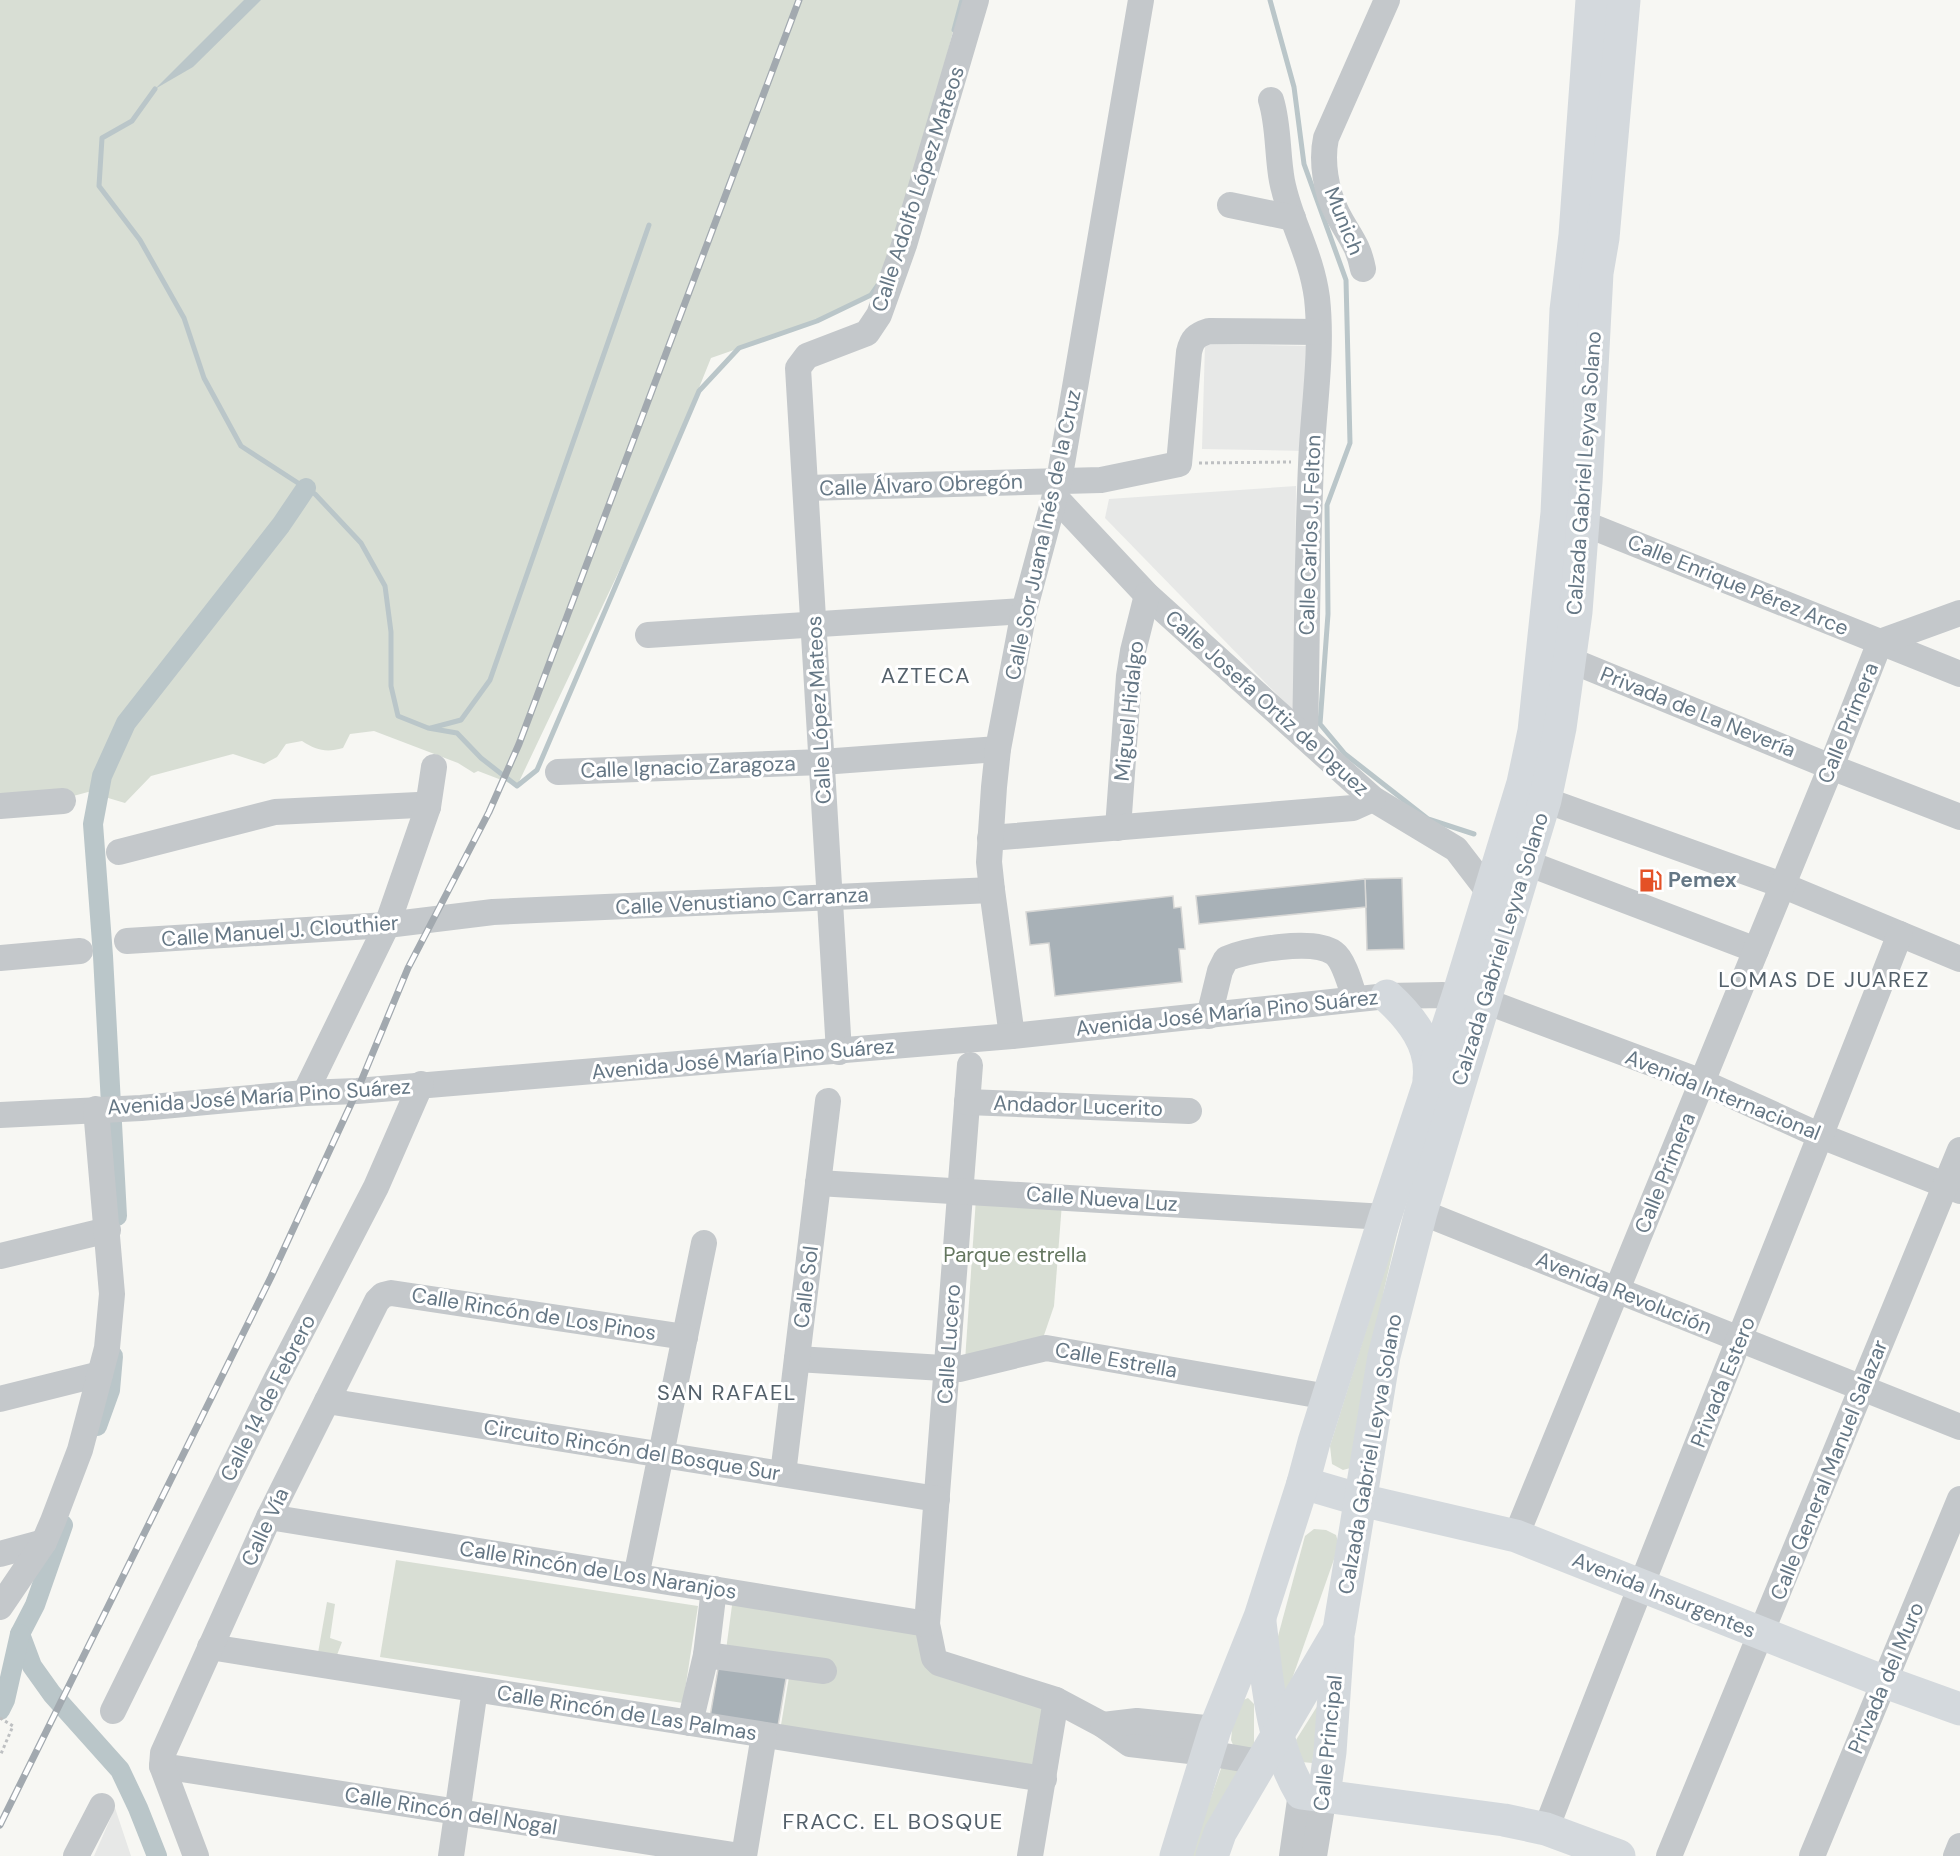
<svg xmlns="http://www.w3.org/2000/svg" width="1960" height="1856" font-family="'DM Sans',sans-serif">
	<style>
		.built { fill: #e7e8e7 }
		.green { fill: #d8ded4 }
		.water { fill: #bac6c9 }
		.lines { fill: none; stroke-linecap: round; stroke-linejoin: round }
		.stream { stroke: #bac6c9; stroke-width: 5 }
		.canal { stroke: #bac6c9; stroke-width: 20 }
		.building { fill: #a8b1b7; stroke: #d8d8d6; stroke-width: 1.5 }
		.path { stroke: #bec0c2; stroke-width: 3; stroke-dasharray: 3 3; stroke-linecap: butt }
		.minor { stroke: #c4c8cb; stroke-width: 26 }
		.major { stroke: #d4d9dd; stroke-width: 33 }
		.rail-casing { stroke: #a2a9af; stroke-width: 7 }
		.rail { stroke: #fff; stroke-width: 4.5; stroke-dasharray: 14; stroke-linecap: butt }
		.labels { text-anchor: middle; stroke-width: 6; stroke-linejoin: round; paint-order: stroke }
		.street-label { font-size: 21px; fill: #657785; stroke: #fff }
		.poi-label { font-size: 21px; font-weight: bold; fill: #657785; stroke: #fff; text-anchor: start }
		.park-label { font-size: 21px; fill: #657760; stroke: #fff }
		.neighbourhood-label { font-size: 22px; letter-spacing: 1.5px; fill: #53606a; stroke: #fff }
	</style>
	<rect width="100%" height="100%" fill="#f7f7f3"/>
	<g class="built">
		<polygon points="1205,344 1310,346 1308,451 1202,449"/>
		<polygon points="1296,486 1294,712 1105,518 1109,499"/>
		<polygon points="115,1808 131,1856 94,1856"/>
	</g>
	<g class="green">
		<path d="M0,0H961L902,231L871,295L817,321L711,358L659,487L517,786L478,771L474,773L458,763L374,731L350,734L343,748C326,753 316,750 302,741L286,744L277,757L264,764L233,754L151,776L125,803L88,792L66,798L0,806Z"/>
		<polygon points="976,1198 1062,1203 1054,1306 1041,1344 965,1361"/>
		<polygon points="1400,1221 1384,1290 1354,1467 1343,1470 1332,1464 1330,1446"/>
		<polygon points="1314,1529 1326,1530 1336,1535 1339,1545 1285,1699 1277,1640 1305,1536"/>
		<polygon points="396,1560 698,1606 683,1703 380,1657"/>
		<polygon points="733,1598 932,1631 948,1671 1065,1717 1056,1777 780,1731 792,1659 726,1650"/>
		<polygon points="327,1602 335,1604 330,1638 342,1642 337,1655 318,1653"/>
		<polygon points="1323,1697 1312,1763 1302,1762 1296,1740"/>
		<polygon points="1248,1698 1254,1704 1254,1744 1250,1751 1233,1745 1231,1740 1234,1708 1241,1701"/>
		<polygon points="1223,1763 1244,1768 1203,1856 1190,1856"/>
	</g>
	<polygon class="water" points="244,0 261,0 193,67 155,89"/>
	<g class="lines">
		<g class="stream">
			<polyline points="1270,0 1294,87 1304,164 1346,280 1350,443 1327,505 1328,614 1320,724 1345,754 1428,819 1474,834"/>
			<polyline points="954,30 962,0"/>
			<polyline points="155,89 132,121 102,138 99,186 140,240 184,318 204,378 241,446 315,494 361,543 385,586 391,632 391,686 398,716 428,728 457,733 481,758 517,786 537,770 699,391 739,348 817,321 871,295 878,285"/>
			<polyline points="431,728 461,720 490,680 649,225"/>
		</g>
		<g class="canal">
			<polyline points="117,1216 103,956 93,824 102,776 126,723 281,525 306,488"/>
			<polyline points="97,1426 110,1390 113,1356"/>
			<polyline points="63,1525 35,1605 20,1634 32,1666 52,1694 120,1770 138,1808 157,1856"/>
			<polyline points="0,1710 5,1700 20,1634"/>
		</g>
	</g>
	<g class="building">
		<polygon points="1402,878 1404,949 1367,950 1365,879"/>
		<polygon points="1365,879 1366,907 1199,924 1196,896"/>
		<polygon points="1173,896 1174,908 1181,907 1185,949 1179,949 1182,982 1055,996 1049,943 1030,945 1026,912"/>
		<polygon points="719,1663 787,1673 777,1732 709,1723"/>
	</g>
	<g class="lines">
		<g class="path">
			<polyline points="1199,463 1291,462"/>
			<polyline points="0,1718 13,1726 0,1756"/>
		</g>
		<g class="minor">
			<path d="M1271,100C1279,126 1277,154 1282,181C1290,222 1311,253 1317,298C1323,353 1313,410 1311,465C1307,556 1307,647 1305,737"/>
			<polyline points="1230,205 1293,218"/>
			<path d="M1363,269C1358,243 1348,235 1337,213C1326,192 1321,161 1326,138L1387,0"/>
			<path d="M806,488L1101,480L1179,464L1189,352C1192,339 1196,335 1209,331L1318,332"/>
			<polyline points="1055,497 1147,595 1373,799 1456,849 1489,892"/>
			<polyline points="1568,517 1960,674"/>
			<polyline points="648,635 1024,611"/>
			<polyline points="1570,660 1831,767 1960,817"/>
			<polyline points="558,772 822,762 998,749"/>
			<polyline points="1545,800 1782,885 1960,959"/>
			<polyline points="0,806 63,801"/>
			<polyline points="1118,828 1129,676 1133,651 1147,595"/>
			<polyline points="990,838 1353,808 1373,799"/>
			<polyline points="119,852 275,812 418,805 428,807"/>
			<polyline points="1527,863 1756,950"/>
			<polyline points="127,941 387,925 493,912 992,890"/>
			<polyline points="0,958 80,951"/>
			<path d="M1209,1016L1220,971L1226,959C1248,950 1313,938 1334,953C1344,960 1351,987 1355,999"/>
			<polyline points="1012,1036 992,890 989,862 994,787 998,749 1024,611 1059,481 1141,0"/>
			<polyline points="839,1052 798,368 807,356 867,333 879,315 904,245 976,0"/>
			<polyline points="970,1065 927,1624 934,1658 939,1663 1056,1700 1103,1725 1130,1744 1207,1753 1260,1762"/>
			<polyline points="305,1093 387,925 428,807 434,767"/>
			<polyline points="967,1102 1189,1111"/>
			<polyline points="0,1115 141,1108 305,1093 357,1091 1012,1036 1387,996 1443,995 1485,1001 1702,1082 1821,1136 1960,1191"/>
			<polyline points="818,1183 1385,1217"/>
			<polyline points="1421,1212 1960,1427"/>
			<polyline points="0,1256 108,1230"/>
			<polyline points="797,1359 959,1369 1046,1348 1328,1397"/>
			<polyline points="0,1399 100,1374"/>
			<polyline points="327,1401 937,1499"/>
			<polyline points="783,1474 828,1101"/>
			<polyline points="269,1517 927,1624"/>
			<polyline points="1516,1536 1831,767 1880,642 1960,613"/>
			<polyline points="0,1554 44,1542"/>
			<polyline points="636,1577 704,1243"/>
			<polyline points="0,1607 44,1542 53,1521 80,1450 107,1348 112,1294 96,1109"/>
			<polyline points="210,1647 1044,1779"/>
			<polyline points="706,1655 824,1671"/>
			<polyline points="113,1711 276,1380 376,1187 421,1084"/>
			<polyline points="690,1723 706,1655 714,1589"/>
			<polyline points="1103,1725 1137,1721 1215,1729"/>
			<polyline points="162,1766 740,1856"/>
			<path d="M1546,1829C1661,1530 1783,1233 1900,934"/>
			<polyline points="76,1856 102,1806"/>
			<polyline points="196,1856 162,1766 163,1753 269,1517 377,1301 383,1295 391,1293 685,1337"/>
			<polyline points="451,1856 475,1689"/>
			<polyline points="744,1856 764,1735"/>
			<polyline points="1030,1856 1056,1700"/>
			<polyline points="1292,1856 1301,1793"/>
			<polyline points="1314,1856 1324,1795"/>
			<polyline points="1669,1856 1960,1150"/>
			<polyline points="1812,1856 1960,1499"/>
			<polyline points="1956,1856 1960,1846"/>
		</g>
		<g class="major">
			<path d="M1387,996C1411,1018 1433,1045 1429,1079"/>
			<polyline points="1303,1483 1361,1500 1516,1536 1885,1682 1960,1709"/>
			<path d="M1260,1622C1267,1679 1271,1742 1301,1793L1504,1820L1546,1829L1619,1856"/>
			<polyline points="1324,1795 1330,1752 1338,1638"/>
			<polyline points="1176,1856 1215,1729 1260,1617 1303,1483 1314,1442 1385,1217 1458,996 1523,783 1534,731 1557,513 1566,310 1575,235 1592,0"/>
			<polyline points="1212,1856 1220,1833 1339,1630 1384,1356 1421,1212 1545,800 1560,728 1576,612 1586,482 1597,273 1603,238 1624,0"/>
		</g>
		<defs>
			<polyline id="rail" points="0,1825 271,1277 357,1091 408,968 489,812 519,744 799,0"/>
		</defs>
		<use href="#rail" class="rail-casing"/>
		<use href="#rail" class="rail"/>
	</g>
	<defs>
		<symbol id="fuel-bare" viewBox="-9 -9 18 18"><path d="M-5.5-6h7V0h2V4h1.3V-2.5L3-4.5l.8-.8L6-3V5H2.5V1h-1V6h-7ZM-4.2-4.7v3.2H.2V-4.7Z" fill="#e45126" stroke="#fff" stroke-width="2.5" paint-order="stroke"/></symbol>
	</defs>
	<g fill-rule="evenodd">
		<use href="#fuel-bare" x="1634" y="864" width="33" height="33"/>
	</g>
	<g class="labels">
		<g class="street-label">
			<text transform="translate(918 189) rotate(-72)" y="7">Calle Adolfo López Mateos</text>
			<text transform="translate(1344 221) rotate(68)" y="7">Munich</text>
			<text transform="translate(1584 473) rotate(-86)" y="7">Calzada Gabriel Leyva Solano</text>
			<text transform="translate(921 485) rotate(-2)" y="7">Calle Álvaro Obregón</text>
			<text transform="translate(1043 535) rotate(-78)" y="7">Calle Sor Juana Inés de la Cruz</text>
			<text transform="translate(1310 535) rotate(-88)" y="7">Calle Carlos J. Felton</text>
			<text transform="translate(1738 585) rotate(22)" y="7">Calle Enrique Pérez Arce</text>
			<text transform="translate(1267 703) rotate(42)" y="7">Calle Josefa Ortiz de Dguez</text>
			<text transform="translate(819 710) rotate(-93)" y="7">Calle López Mateos</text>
			<text transform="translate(1129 711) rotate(-84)" y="7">Miguel Hidalgo</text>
			<text transform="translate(1698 712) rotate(22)" y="7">Privada de La Nevería</text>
			<text transform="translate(1848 723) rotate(-68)" y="7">Calle Primera</text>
			<text transform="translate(688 767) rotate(-2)" y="7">Calle Ignacio Zaragoza</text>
			<text transform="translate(742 901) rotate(-3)" y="7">Calle Venustiano Carranza</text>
			<text transform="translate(280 931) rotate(-4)" y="7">Calle Manuel J. Clouthier</text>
			<text transform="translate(1500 949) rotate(-73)" y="7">Calzada Gabriel Leyva Solano</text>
			<text transform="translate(1227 1013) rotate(-6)" y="7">Avenida José María Pino Suárez</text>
			<text transform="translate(743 1059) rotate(-5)" y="7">Avenida José María Pino Suárez</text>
			<text transform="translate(1723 1095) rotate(22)" y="7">Avenida Internacional</text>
			<text transform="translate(259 1097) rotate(-4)" y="7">Avenida José María Pino Suárez</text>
			<text transform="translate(1078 1106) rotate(2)" y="7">Andador Lucerito</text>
			<text transform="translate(1665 1173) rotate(-68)" y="7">Calle Primera</text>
			<text transform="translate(1102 1199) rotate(4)" y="7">Calle Nueva Luz</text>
			<text transform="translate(806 1287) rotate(-83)" y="7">Calle Sol</text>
			<text transform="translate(1624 1293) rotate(22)" y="7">Avenida Revolución</text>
			<text transform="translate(534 1314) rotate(9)" y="7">Calle Rincón de Los Pinos</text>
			<text transform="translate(949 1344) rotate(-86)" y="7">Calle Lucero</text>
			<text transform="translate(1116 1360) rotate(10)" y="7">Calle Estrella</text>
			<text transform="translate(1723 1382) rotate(-68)" y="7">Privada Estero</text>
			<text transform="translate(268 1398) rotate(-63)" y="7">Calle 14 de Febrero</text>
			<text transform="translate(632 1450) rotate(9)" y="7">Circuito Rincón del Bosque Sur</text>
			<text transform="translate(1370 1454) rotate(-80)" y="7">Calzada Gabriel Leyva Solano</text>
			<text transform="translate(1829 1470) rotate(-68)" y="7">Calle General Manuel Salazar</text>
			<text transform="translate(265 1527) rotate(-65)" y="7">Calle Vía</text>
			<text transform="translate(598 1570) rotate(9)" y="7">Calle Rincón de Los Naranjos</text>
			<text transform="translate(1664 1595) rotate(22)" y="7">Avenida Insurgentes</text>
			<text transform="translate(1886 1678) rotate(-67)" y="7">Privada del Muro</text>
			<text transform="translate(627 1713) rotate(9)" y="7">Calle Rincón de Las Palmas</text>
			<text transform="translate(1328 1743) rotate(-84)" y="7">Calle Principal</text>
			<text transform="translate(451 1811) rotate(9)" y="7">Calle Rincón del Nogal</text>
		</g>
		<g class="poi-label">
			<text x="1668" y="887">Pemex</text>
		</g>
		<g class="park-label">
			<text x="1015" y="1262">Parque estrella</text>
		</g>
		<g class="neighbourhood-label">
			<text x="926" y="683">AZTECA</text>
			<text x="1824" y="987">LOMAS DE JUAREZ</text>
			<text x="727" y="1400">SAN RAFAEL</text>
			<text x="893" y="1829">FRACC. EL BOSQUE</text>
		</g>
	</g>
</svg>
